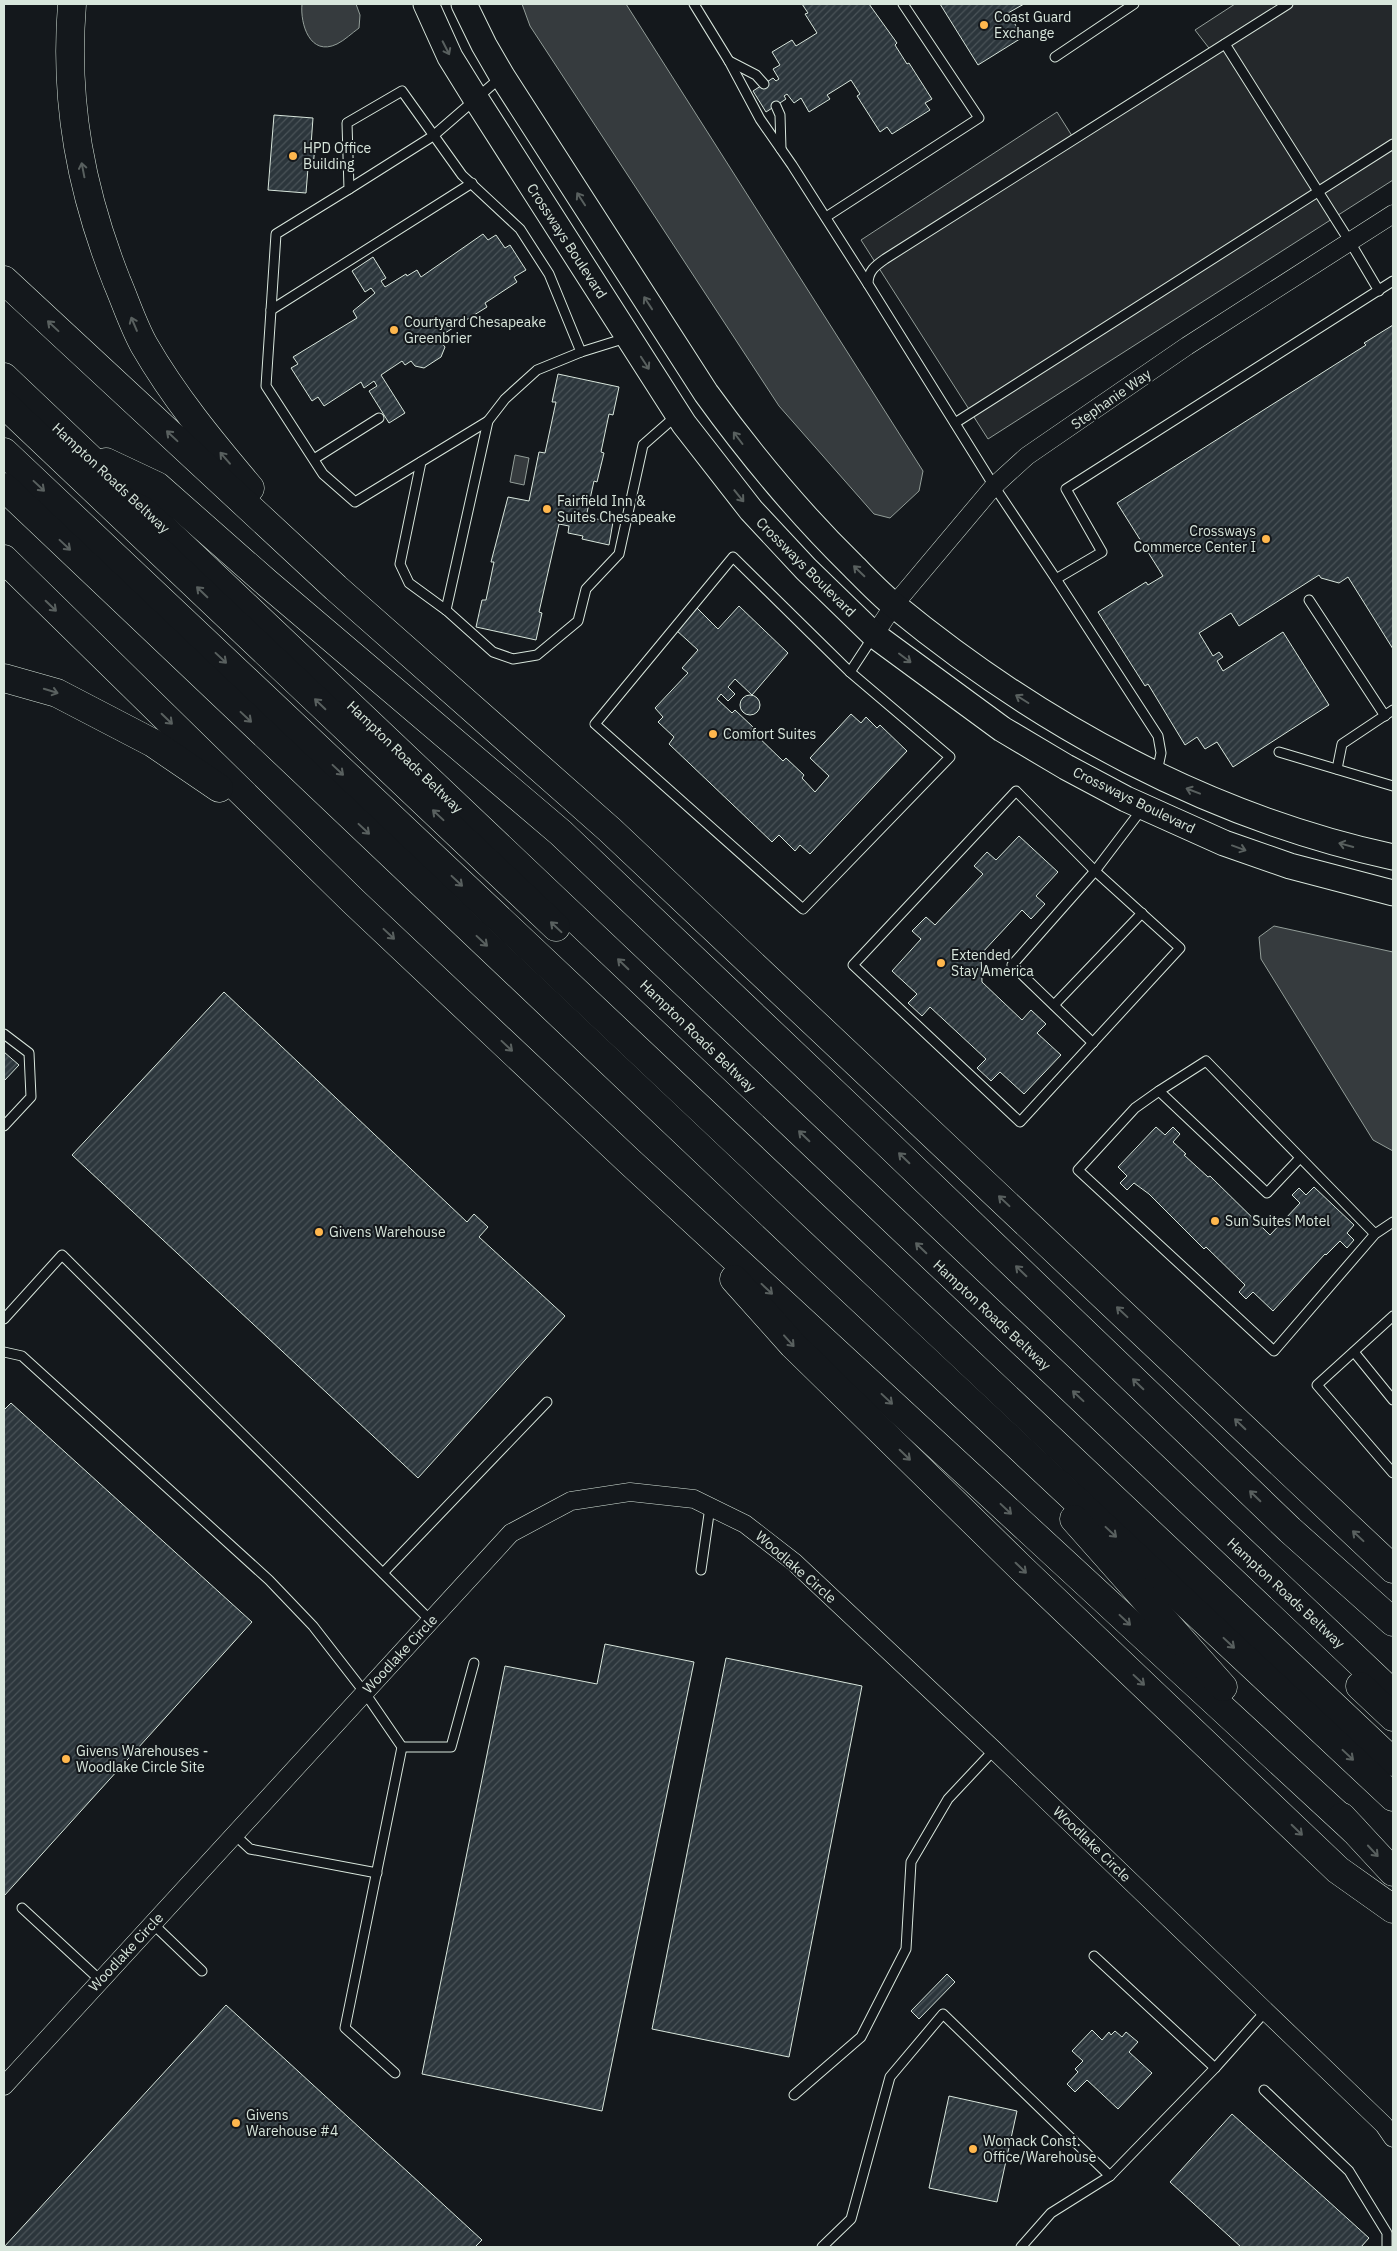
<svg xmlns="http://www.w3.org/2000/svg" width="1397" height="2251" font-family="'IBM Plex Sans',sans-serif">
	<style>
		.parking { fill: #24282b; stroke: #939e99 }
		.water { fill: #363b3e; stroke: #939e99 }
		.building { fill: url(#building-hatch); stroke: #d8e6dc }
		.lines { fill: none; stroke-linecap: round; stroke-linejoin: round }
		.lane-casing { stroke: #d8e6dc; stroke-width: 11 }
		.street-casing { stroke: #d8e6dc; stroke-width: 19 }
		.secondary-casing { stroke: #d8e6dc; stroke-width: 27 }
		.highway-casing { stroke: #d8e6dc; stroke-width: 29 }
		.lane { stroke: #14181c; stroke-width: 9 }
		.street { stroke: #14181c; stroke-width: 18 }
		.secondary { stroke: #14181c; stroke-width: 25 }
		.highway { stroke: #14181c; stroke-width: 28 }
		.oneway { stroke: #59605f }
		.poi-dot { fill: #ffb74d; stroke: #14181c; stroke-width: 2 }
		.labels { text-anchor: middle; stroke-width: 4; stroke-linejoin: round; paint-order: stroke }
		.poi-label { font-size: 14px; fill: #d8e6dc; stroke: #14181c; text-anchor: start }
		.street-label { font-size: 14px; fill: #d8e6dc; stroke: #14181c }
	</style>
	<defs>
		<pattern id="building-hatch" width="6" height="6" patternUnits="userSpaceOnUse" patternTransform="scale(1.25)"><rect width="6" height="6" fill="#2c363c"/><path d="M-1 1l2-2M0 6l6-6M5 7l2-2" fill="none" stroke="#4a5358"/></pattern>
	</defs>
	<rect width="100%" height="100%" fill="#14181c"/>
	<polygon class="parking" points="1235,4 1393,4 1393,180 988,439 861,240 1057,112 1074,139 1212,52 1195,30"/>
	<g class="water">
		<path d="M302,4H356L360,15L359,28C352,33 345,40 337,44C310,57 300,24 302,4Z"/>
		<polygon points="522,4 626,4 923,471 919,491 890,518 874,514 779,406 530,26"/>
		<polygon points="515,455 529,458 524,485 510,482"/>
		<polygon points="1274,926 1393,952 1393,1151 1373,1140 1261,959 1259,937"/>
	</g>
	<g class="building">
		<polygon points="802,4 869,4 897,43 895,45 907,64 909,63 932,99 925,103 930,110 892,134 887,127 880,132 857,96 860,94 851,80 827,95 830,99 809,112 801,98 794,103 787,94 784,96 786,99 766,112 753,91 773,78 776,81 779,79 773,69 780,65 772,52 792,40 796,46 817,33 805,14 808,13"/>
		<polygon points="940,4 1024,4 1008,13 1023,37 978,65"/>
		<polygon points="274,115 313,118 311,145 315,145 313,168 308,168 306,193 268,190"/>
		<polygon points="483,234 488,240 496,235 505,248 510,245 526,270 514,277 517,282 485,303 487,307 445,333 448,337 441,342 445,347 441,357 424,368 415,366 411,361 405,365 402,361 381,375 405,413 389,423 369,391 377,386 374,381 364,388 361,382 324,406 318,397 312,401 291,368 298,364 293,357 357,318 353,311 375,293 371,288 365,292 352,271 373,257 386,278 381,281 385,287 406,274 407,276 417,270 421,277"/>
		<polygon points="1393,325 1393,649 1348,577 1339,583 1321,578 1319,575 1239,626 1231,613 1199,633 1213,656 1219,652 1223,657 1217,661 1223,671 1283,632 1329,705 1233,767 1217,742 1205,749 1197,737 1185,745 1148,684 1145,686 1098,612 1146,582 1148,585 1163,576 1117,503 1366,345 1364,343"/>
		<polygon points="558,374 619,387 613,415 609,414 601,452 604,453 597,482 594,481 586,517 613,522 609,545 582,539 583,536 568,533 569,526 559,524 539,612 542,613 536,640 476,627 482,600 486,600 494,562 491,562 508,497 529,501 539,452 545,453 556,402 552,402"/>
		<polygon points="739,606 788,653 752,695 735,679 728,687 735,694 728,701 721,694 717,699 732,713 735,710 753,727 751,730 783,761 786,758 804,775 802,778 815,792 829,776 810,758 851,714 861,723 866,717 877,728 880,725 907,751 810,854 800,845 795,851 779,835 772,842 669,744 674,737 658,722 663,717 655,708 688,673 682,668 698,650 676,630 697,608 718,629"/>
		<circle cx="750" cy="705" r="10"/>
		<polygon points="1019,836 1058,872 1036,896 1045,904 1031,919 1022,910 981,954 982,982 1022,1020 1031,1010 1046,1024 1037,1033 1061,1055 1024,1094 1000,1072 991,1081 977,1068 986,1059 930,1007 922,1016 908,1003 917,994 892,971 921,939 912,931 926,917 935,925 983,874 974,866 987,852 996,860"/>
		<polygon points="224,992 467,1222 474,1214 488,1227 479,1237 565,1316 418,1478 72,1155"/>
		<polygon points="4,1052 19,1065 4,1081"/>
		<polygon points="1156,1127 1165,1135 1173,1127 1180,1134 1173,1142 1186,1154 1184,1155 1208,1177 1210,1176 1270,1235 1300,1203 1292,1195 1299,1188 1306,1195 1314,1187 1354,1225 1347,1233 1354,1240 1347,1248 1340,1241 1326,1255 1325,1254 1273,1311 1253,1292 1246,1299 1239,1292 1245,1285 1206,1247 1204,1249 1149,1194 1134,1183 1127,1190 1120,1183 1127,1176 1118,1167"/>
		<polygon points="11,1403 252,1622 4,1896 4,1410"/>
		<polygon points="605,1644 694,1662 602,2111 422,2074 505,1666 597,1684"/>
		<polygon points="726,1658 862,1686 789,2057 652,2029"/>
		<polygon points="947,1974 955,1982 919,2019 911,2011"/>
		<polygon points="226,2005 482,2240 475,2247 4,2247"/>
		<polygon points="1092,2030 1102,2040 1109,2032 1111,2035 1115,2031 1122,2037 1126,2032 1138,2042 1129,2052 1152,2073 1118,2109 1087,2080 1075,2092 1067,2084 1078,2072 1075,2069 1083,2061 1072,2051"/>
		<polygon points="949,2096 1017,2111 997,2202 929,2188"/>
		<polygon points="1232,2114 1369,2238 1361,2247 1241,2247 1170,2182"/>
	</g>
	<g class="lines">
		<defs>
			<g id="lane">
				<polyline points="694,4 729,61 760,119 792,165 868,284"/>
				<path d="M1288,4L885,259C875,266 868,271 868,284L994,486L1056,579L1102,552L1066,489L1393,281"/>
				<polyline points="1225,44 1350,242 1379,291"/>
				<polyline points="1055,57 1134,4"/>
				<polyline points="729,61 756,75 764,84"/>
				<polyline points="776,106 780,115 781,149"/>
				<polyline points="349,189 433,136 500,78"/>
				<polyline points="826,217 979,118 903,4"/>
				<polyline points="271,310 472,183"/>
				<polyline points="626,338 581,352 537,370 505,399 488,421 446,610 493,652 513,659 537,655 578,621 586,589 619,554 643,445 676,416"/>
				<polyline points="488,421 355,502 323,474 266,386 276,234 349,189 347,123 402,91 462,175 520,229 549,274 581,352"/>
				<polyline points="955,423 1393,144"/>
				<polyline points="314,459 379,418"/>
				<polyline points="421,462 400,564 409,583 446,610"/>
				<polygon points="733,557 850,672 950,757 803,909 595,724"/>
				<polyline points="1056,579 1158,736 1161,753 1157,772"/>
				<polyline points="1309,600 1385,716"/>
				<polyline points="850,672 873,637"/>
				<polyline points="1279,752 1393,786"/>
				<polyline points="1337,769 1342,744 1393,710"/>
				<polygon points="1016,791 1095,871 1180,948 1020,1122 853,965"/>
				<polyline points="1054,1005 1142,913"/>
				<polyline points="4,1034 29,1053 31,1097 4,1126"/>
				<polyline points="1093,1043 1012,965 1095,871 1142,809"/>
				<polyline points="1159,1091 1267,1193 1300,1158"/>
				<polyline points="1375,1234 1206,1061 1159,1091 1135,1108 1078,1170 1274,1351 1375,1234 1393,1222"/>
				<polyline points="1393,1316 1317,1385 1393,1473"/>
				<polyline points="4,1319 62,1255 431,1621"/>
				<polyline points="4,1352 22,1356 269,1580 313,1626 365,1693 402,1747 345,2028 395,2073"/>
				<polyline points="1354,1352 1393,1400"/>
				<polyline points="701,1570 710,1507"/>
				<polyline points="383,1573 547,1402"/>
				<polyline points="402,1747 451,1747 474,1663"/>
				<polyline points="234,1834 250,1849 377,1873"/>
				<polyline points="22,1908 100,1980"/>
				<polyline points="152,1923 202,1971"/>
				<polyline points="1094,1956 1215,2068"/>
				<polyline points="1264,2090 1349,2171 1387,2233 1387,2247"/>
				<polyline points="794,2095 861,2037 906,1949 911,1862 948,1799 994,1750"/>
				<polyline points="822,2247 851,2219 890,2077 943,2014 1110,2176"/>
				<polyline points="1021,2247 1051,2213 1110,2176 1215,2068 1265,2012"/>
			</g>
			<g id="street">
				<polyline points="874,635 894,605 994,486 1027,456 1187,346 1393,214"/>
				<polyline points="4,2086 511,1533 571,1501 630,1492 694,1499 745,1524 794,1562 994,1750 1384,2125 1393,2138"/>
			</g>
			<g id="secondary">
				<polyline points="426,4 450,57 476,99 684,424 751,510 806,569 874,635 1002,729 1066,767 1126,799 1224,843 1290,866 1393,893"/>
				<path d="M464,4L484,45L502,76L706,393C750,454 798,512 852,565C866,579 880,594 895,606C1040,725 1209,817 1393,857"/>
			</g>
			<g id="highway">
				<path d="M72,4C64,103 81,191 117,282C126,303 133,325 144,345C174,397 212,443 250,488"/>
				<polyline points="4,280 336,588 610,830 1393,1569"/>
				<polyline points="4,377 1393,1694"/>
				<polyline points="4,404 556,927"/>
				<polyline points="4,452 1393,1762"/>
				<polyline points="106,462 157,486 267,583 561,833 890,1146 1290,1530 1393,1622"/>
				<polyline points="4,487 819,1260 1393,1797"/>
				<polyline points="4,559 353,901 629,1161 1354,1830"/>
				<polyline points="4,678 57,693 153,743 219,788"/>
				<polyline points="734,1279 793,1345 1021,1568 1338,1870 1393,1909"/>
				<polyline points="1074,1519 1223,1687"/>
				<polyline points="1360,1686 1393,1717"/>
				<polyline points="1342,1817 1393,1872"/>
			</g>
		</defs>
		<use href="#lane" class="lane-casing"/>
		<use href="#street" class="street-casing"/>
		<use href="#secondary" class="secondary-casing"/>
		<use href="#highway" class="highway-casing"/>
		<use href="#lane" class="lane"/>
		<use href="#street" class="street"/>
		<use href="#secondary" class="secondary"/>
		<use href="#highway" class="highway"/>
	</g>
	<defs><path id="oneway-shaft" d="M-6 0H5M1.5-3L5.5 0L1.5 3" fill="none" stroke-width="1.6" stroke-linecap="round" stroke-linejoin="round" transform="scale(1.25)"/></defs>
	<g class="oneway">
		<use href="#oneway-shaft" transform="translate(446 48) rotate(63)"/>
		<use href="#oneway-shaft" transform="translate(83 170) rotate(-101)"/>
		<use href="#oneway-shaft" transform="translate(581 199) rotate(-123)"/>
		<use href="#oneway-shaft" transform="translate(648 303) rotate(-123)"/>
		<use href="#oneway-shaft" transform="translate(134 324) rotate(-113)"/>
		<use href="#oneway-shaft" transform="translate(53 326) rotate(-137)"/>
		<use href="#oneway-shaft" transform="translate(645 363) rotate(57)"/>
		<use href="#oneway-shaft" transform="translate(172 436) rotate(-137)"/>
		<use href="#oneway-shaft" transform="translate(738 438) rotate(-127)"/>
		<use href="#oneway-shaft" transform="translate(225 458) rotate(-131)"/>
		<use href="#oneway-shaft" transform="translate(39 486) rotate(43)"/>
		<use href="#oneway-shaft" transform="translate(739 496) rotate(51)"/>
		<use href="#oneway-shaft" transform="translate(65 545) rotate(43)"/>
		<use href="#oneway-shaft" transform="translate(859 571) rotate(-136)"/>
		<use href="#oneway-shaft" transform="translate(202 592) rotate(-136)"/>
		<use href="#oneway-shaft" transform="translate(51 606) rotate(44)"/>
		<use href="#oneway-shaft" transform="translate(221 658) rotate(43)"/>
		<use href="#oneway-shaft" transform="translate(905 658) rotate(37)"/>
		<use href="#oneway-shaft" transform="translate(51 691) rotate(17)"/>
		<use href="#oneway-shaft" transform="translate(1022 699) rotate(-148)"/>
		<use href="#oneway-shaft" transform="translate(320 704) rotate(-136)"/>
		<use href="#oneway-shaft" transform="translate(246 717) rotate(43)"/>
		<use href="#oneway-shaft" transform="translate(167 719) rotate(44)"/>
		<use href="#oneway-shaft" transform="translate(338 770) rotate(43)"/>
		<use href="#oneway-shaft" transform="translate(1193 791) rotate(-159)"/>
		<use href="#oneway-shaft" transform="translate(438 815) rotate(-137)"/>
		<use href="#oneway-shaft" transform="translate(364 829) rotate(43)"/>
		<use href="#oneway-shaft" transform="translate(1346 845) rotate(-165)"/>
		<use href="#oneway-shaft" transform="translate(1239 848) rotate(20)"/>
		<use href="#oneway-shaft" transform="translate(457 881) rotate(43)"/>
		<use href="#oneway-shaft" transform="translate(556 927) rotate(-137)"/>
		<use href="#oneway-shaft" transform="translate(389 934) rotate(43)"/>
		<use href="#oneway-shaft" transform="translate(482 941) rotate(43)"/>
		<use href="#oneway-shaft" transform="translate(623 964) rotate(-136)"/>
		<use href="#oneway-shaft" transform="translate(507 1046) rotate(43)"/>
		<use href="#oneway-shaft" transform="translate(804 1136) rotate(-136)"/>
		<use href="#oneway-shaft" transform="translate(904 1158) rotate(-136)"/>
		<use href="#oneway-shaft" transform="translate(1004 1201) rotate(-137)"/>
		<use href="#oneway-shaft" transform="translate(921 1248) rotate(-136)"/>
		<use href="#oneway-shaft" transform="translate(1021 1271) rotate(-136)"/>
		<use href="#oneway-shaft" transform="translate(767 1289) rotate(43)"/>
		<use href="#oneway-shaft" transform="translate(1122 1312) rotate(-137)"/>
		<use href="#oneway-shaft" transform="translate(789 1341) rotate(48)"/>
		<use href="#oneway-shaft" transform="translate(1138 1384) rotate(-136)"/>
		<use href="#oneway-shaft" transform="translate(1078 1396) rotate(-137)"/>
		<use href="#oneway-shaft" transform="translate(887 1399) rotate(43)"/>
		<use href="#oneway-shaft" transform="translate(1240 1424) rotate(-136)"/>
		<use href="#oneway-shaft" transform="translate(905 1455) rotate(44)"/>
		<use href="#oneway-shaft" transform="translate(1255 1496) rotate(-136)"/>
		<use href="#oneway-shaft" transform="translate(1006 1509) rotate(43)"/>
		<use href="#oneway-shaft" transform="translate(1111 1532) rotate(43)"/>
		<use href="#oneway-shaft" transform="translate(1358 1536) rotate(-137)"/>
		<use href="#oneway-shaft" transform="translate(1021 1568) rotate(44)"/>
		<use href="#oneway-shaft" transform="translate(1125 1620) rotate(43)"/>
		<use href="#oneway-shaft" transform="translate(1229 1643) rotate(43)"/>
		<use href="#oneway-shaft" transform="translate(1139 1680) rotate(43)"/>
		<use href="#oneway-shaft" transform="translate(1348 1755) rotate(43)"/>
		<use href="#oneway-shaft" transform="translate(1297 1830) rotate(44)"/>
		<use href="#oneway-shaft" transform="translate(1373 1851) rotate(47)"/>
	</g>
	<g class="poi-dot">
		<circle cx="984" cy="25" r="5"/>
		<circle cx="293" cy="156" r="5"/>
		<circle cx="394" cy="330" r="5"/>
		<circle cx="547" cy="509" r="5"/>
		<circle cx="1266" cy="539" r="5"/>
		<circle cx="713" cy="734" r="5"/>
		<circle cx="941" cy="963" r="5"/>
		<circle cx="1215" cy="1221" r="5"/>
		<circle cx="319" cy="1232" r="5"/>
		<circle cx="66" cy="1759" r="5"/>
		<circle cx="236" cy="2123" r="5"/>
		<circle cx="973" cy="2149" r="5"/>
	</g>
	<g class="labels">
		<g class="poi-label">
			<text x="994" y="22">Coast Guard<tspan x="994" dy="16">Exchange</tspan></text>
			<text x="303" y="153">HPD Office<tspan x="303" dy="16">Building</tspan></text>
			<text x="404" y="327">Courtyard Chesapeake<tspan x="404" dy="16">Greenbrier</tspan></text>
			<text x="557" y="506">Fairfield Inn &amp;<tspan x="557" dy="16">Suites Chesapeake</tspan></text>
			<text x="1256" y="536" text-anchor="end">Crossways<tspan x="1256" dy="16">Commerce Center I</tspan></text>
			<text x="723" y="739">Comfort Suites</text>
			<text x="951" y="960">Extended<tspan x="951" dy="16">Stay America</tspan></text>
			<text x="1225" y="1226">Sun Suites Motel</text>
			<text x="329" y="1237">Givens Warehouse</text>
			<text x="76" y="1756">Givens Warehouses -<tspan x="76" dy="16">Woodlake Circle Site</tspan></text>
			<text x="246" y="2120">Givens<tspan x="246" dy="16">Warehouse #4</tspan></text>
			<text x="983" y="2146">Womack Const.<tspan x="983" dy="16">Office/Warehouse</tspan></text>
		</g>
		<g class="street-label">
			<text transform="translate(567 241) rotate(57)" y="5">Crossways Boulevard</text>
			<text transform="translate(1111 399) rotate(-35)" y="5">Stephanie Way</text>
			<text transform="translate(111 478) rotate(43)" y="5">Hampton Roads Beltway</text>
			<text transform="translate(806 567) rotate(45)" y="5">Crossways Boulevard</text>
			<text transform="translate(405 757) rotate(44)" y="5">Hampton Roads Beltway</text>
			<text transform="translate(1134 800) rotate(26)" y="5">Crossways Boulevard</text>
			<text transform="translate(698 1036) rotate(44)" y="5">Hampton Roads Beltway</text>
			<text transform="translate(992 1315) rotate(43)" y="5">Hampton Roads Beltway</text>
			<text transform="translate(796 1567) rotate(41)" y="5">Woodlake Circle</text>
			<text transform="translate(1286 1593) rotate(43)" y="5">Hampton Roads Beltway</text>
			<text transform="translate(400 1654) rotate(-47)" y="5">Woodlake Circle</text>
			<text transform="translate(1092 1844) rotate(44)" y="5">Woodlake Circle</text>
			<text transform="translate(126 1952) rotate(-47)" y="5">Woodlake Circle</text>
		</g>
	</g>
	<rect width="1397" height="2251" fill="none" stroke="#d8e6dc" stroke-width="10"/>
</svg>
